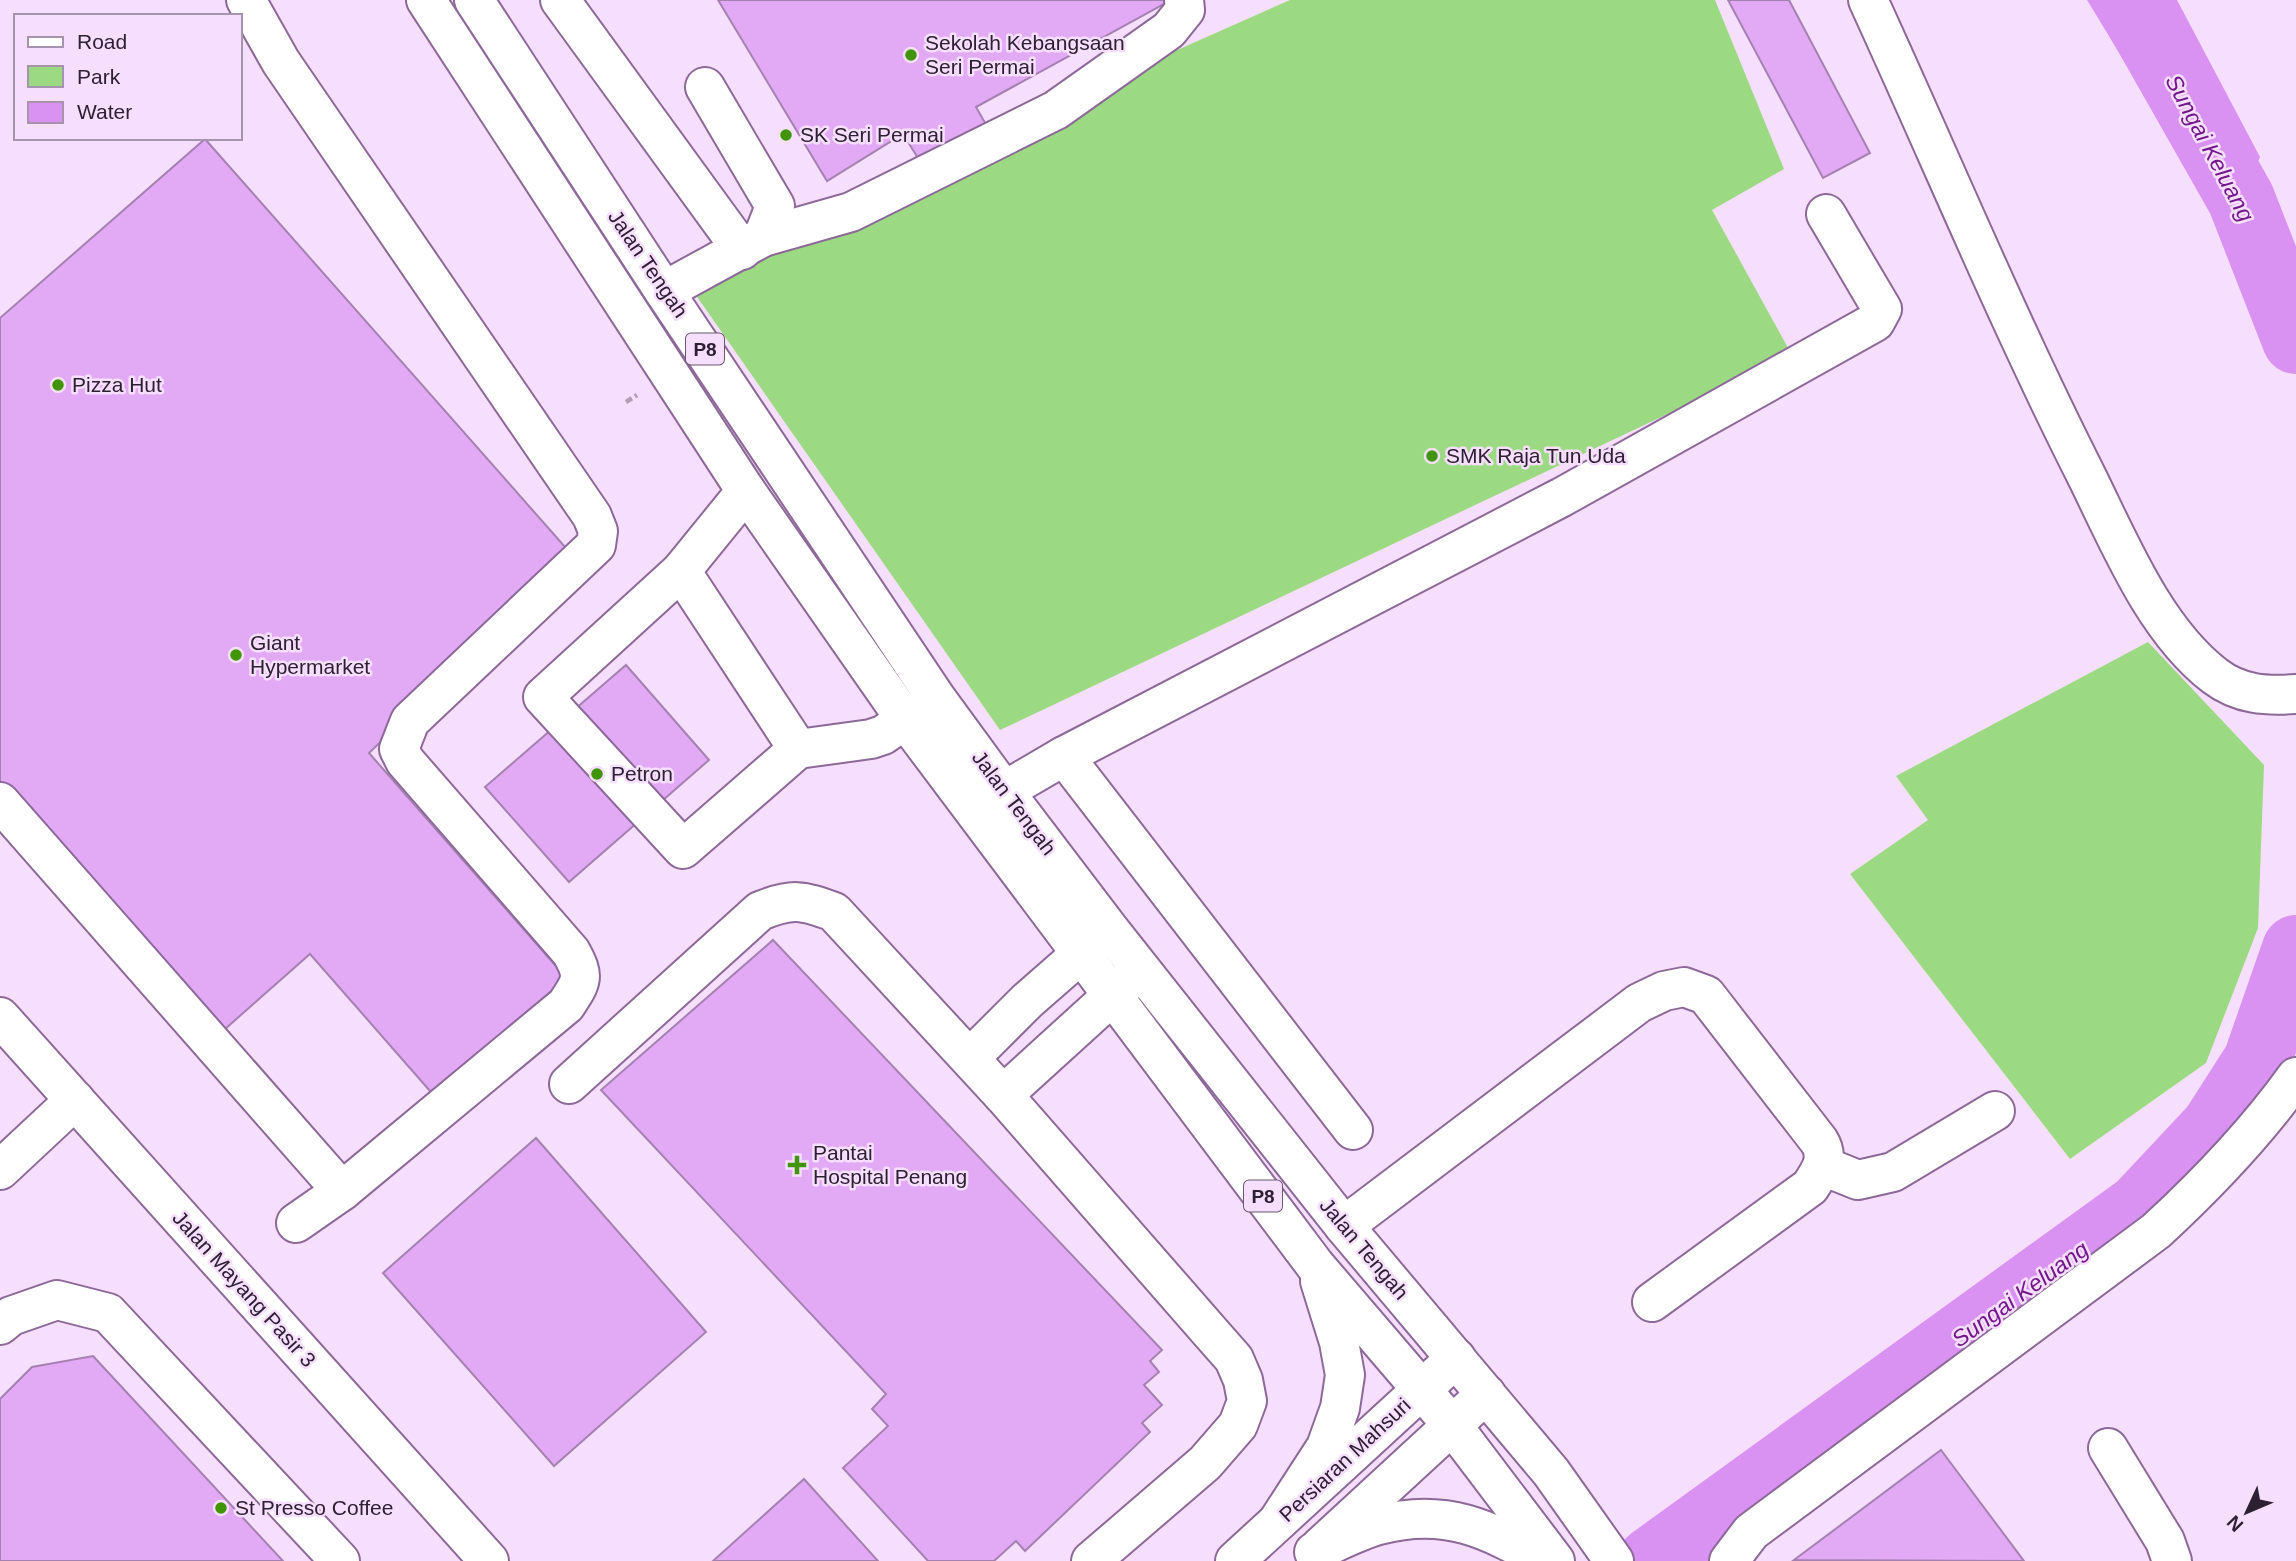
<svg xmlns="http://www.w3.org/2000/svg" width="2296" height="1561" font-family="Helvetica,sans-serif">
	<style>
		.green { fill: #9bda82 }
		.water { fill: #d992f1 }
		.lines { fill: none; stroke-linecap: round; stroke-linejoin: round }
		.river { stroke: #d992f1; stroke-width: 68 }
		.building { fill: #e2a9f5; stroke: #a581b2; stroke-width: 2 }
		.minor-casing { stroke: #8c6998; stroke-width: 42 }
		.major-casing { stroke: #8c6998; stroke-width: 42 }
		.path { stroke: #b39fba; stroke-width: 4.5; stroke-dasharray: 7 3.5; stroke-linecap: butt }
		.minor { stroke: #fff; stroke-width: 38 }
		.major { stroke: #fff; stroke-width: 38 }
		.poi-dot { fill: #409503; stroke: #f6dffe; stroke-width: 2.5 }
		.labels { text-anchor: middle; stroke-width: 5; stroke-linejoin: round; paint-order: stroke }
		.shield { fill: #f6dffe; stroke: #6a5970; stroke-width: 2 }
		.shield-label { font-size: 19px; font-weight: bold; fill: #2e2033 }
		.poi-label { font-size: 21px; fill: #2e2033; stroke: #f6dffe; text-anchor: start }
		.street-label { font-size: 21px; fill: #2e2033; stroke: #f6dffe }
		.water-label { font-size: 23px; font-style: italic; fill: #71178a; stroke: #f6dffe }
	</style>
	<rect width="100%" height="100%" fill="#f6dffe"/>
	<g class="green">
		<polygon points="1290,0 1715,0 1784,169 1712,210 1792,355 1000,730 679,271"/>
		<polygon points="2148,642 2264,765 2258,928 2206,1063 2070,1159 1850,874 1928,820 1896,776"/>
	</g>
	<polygon class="water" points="2087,0 2177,0 2260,157 2241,199 2199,184"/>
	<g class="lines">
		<g class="river">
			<polyline points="2128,0 2241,199 2296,340"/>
			<polyline points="1651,1561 2140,1207 2214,1128 2257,1061 2296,949"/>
		</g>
	</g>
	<g class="building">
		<polygon points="718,0 1164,0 1166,3 976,107 992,135 926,171 903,134 827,181"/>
		<polygon points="1728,0 1789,0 1870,153 1823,178"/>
		<polygon points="205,139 573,556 369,753 570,982 437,1099 310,954 216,1037 0,790 0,318"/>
		<polygon points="626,665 709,760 569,882 485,787"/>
		<polygon points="773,940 1162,1350 1150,1361 1159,1372 1144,1385 1162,1405 1142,1423 1150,1432 1025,1551 1016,1541 994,1561 928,1561 843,1468 888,1426 872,1409 886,1394 601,1090"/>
		<polygon points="536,1138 706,1332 554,1466 383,1273"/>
		<polygon points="93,1356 283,1561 0,1561 0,1399 32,1367"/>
		<polygon points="1941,1450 2024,1561 1794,1560"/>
		<polygon points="804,1479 878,1561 713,1561"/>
	</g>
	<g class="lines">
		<defs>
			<g id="minor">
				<path d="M246,0L281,62L592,516L598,531L596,545L410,721L399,749L405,761L571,952C585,977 582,981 566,1005L342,1191L296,1223"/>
				<polyline points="560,0 742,250"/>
				<path d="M1868,0C1941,159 2008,321 2087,477C2120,544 2155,630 2215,676C2240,695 2266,696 2296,694"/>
				<polyline points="705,87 775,206 763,237"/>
				<polyline points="664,291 763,237 851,212 1056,110 1169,30 1185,10 1184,0"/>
				<polyline points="746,491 681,571 543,697 683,849 798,749 871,739 883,735 932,701"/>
				<polyline points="681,571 798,749"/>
				<polyline points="1064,756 1353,1130"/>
				<polyline points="1004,791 1064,756 1562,497 1875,322 1882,309 1826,214"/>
				<polyline points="0,802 342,1191"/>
				<polyline points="0,1017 489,1561"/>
				<polyline points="970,1058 1027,1001 1107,931"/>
				<path d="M569,1084L760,911C792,898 802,900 834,912L1003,1095L1212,1334L1234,1359L1243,1380L1247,1401L1238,1425L1205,1463L1091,1561"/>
				<polyline points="1003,1095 1136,974"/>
				<polyline points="1823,1166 1858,1180 1893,1172 1995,1111"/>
				<polyline points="0,1170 75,1100"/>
				<path d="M1344,1226L1639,1003L1664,991L1684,987L1706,995L1819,1141C1830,1158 1820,1172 1810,1187L1652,1302"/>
				<polyline points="0,1325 11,1316 57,1300 108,1313 340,1561"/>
				<polyline points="2108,1448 2165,1541 2172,1561"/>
				<polyline points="1320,1547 1486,1394"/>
				<polyline points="1235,1561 1456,1358"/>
				<path d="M1729,1561L1751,1532L2156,1231C2207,1184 2255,1134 2296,1077"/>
			</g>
			<g id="major">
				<polyline points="426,0 746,491 905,719 1315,1265 1452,1425 1555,1561"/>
				<polyline points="474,0 664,291 936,698 1004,791 1109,929 1344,1226 1551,1472 1614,1561"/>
				<polyline points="1278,1521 1326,1447 1340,1408 1345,1375 1339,1342 1320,1281"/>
				<path d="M1314,1552C1335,1543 1357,1531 1379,1525C1445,1507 1489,1529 1544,1561"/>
			</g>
		</defs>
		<use href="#minor" class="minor-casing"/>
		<use href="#major" class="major-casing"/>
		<polyline class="path" points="626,402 637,395"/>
		<use href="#minor" class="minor"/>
		<use href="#major" class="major"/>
	</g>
	<g class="poi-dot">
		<circle cx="911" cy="55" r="7"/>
		<circle cx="786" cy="135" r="7"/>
		<circle cx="58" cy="385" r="7"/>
		<circle cx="1432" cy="456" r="7"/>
		<circle cx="236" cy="655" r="7"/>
		<circle cx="597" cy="774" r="7"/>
		<path d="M793.5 1154.5h7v7h7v7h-7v7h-7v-7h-7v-7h7z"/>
		<circle cx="221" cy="1508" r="7"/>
	</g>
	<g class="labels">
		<g class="shield">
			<rect x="686" y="333.5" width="38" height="31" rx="5"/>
			<rect x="1244" y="1180.5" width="38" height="31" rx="5"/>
		</g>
		<g class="shield-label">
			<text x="705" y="356">P8</text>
			<text x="1263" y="1203">P8</text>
		</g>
		<g class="poi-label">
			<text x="925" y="50">Sekolah Kebangsaan<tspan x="925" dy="24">Seri Permai</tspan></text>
			<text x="800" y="142">SK Seri Permai</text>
			<text x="72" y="392">Pizza Hut</text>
			<text x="1446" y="463">SMK Raja Tun Uda</text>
			<text x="250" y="650">Giant<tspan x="250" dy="24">Hypermarket</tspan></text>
			<text x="611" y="781">Petron</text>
			<text x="813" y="1160">Pantai<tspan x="813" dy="24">Hospital Penang</tspan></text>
			<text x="235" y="1515">St Presso Coffee</text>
		</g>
		<g class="street-label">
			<text transform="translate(648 264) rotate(56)" y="7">Jalan Tengah</text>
			<text transform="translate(1014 803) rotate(53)" y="7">Jalan Tengah</text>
			<text transform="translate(1364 1249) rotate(50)" y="7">Jalan Tengah</text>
			<text transform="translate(244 1289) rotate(48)" y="7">Jalan Mayang Pasir 3</text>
			<text transform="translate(1345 1460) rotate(-43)" y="7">Persiaran Mahsuri</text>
		</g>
		<g class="water-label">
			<text transform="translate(2210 148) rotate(62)" y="8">Sungai Keluang</text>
			<text transform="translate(2020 1294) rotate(-36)" y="8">Sungai Keluang</text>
		</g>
	</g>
	<rect x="14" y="14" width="228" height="126" fill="#f6dffe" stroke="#a693ad" stroke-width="2"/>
	<rect x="28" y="37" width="35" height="10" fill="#ffffff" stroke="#a693ad" stroke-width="2"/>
	<text x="77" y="49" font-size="21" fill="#2e2033">Road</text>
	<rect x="28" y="66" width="35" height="21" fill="#9bda82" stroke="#a693ad" stroke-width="2"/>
	<text x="77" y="84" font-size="21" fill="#2e2033">Park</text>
	<rect x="28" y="102" width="35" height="21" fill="#d992f1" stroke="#a693ad" stroke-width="2"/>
	<text x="77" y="119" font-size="21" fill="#2e2033">Water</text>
	<g transform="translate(2247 1512) rotate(226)" stroke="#f6dffe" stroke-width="5" paint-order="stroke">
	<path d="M0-5L12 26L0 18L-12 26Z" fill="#2e2033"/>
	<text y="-10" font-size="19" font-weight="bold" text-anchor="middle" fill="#2e2033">N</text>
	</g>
</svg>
